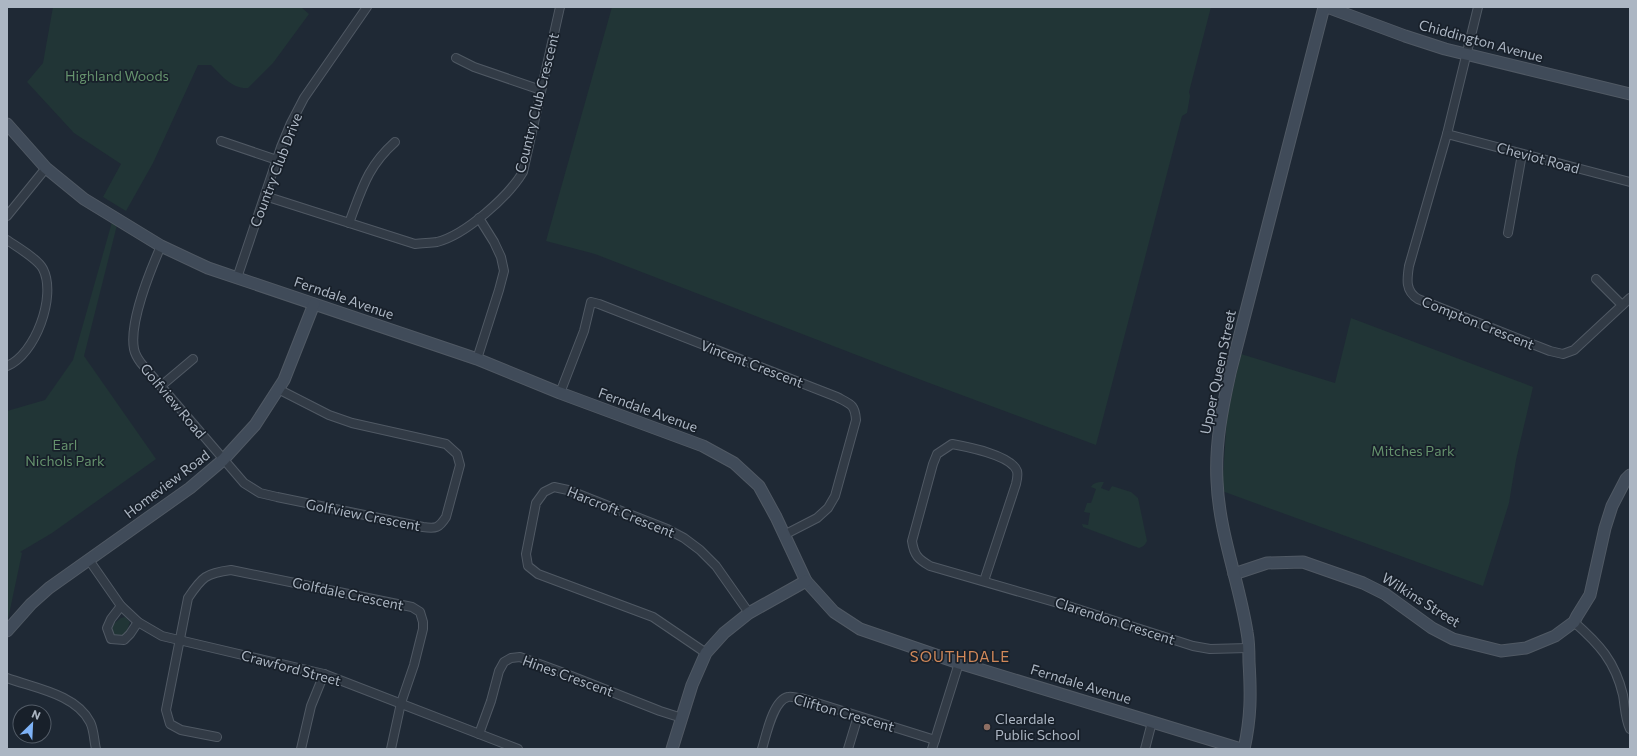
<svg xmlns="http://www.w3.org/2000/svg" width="1637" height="756" font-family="Commissioner,sans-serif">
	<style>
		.green { fill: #213536 }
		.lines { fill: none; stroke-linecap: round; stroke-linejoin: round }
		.street-casing { stroke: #505964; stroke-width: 10 }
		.secondary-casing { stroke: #505964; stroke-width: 13 }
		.street { stroke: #323b46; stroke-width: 8 }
		.secondary { stroke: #404b59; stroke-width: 11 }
		.education-dot { fill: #8d6e63; stroke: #18202a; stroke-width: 1.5 }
		.labels { text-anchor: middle; stroke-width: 3.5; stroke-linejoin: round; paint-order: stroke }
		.street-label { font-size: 14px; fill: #acb6c3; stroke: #18202a }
		.park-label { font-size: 14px; fill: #65926d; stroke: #18202a }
		.poi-label { font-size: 14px; fill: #acb6c3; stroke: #18202a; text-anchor: start }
		.neighbourhood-label { font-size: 15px; letter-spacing: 1px; fill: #d18859; stroke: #18202a }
	</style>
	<rect width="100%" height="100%" fill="#1f2935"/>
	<g class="green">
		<path d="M53,7H301L309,14L273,63L248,88C232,89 222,76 211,65H198L153,163L126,211L103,197L121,164L74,133L27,82L43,63Z"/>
		<polygon points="612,7 1211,7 1189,92 1190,96 1187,113 1182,116 1096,445 924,381 595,254 546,241"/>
		<polygon points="112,222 117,225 84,356 156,459 52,533 20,552 22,553 7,624 7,411 45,400 73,360"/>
		<polygon points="1351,318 1533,387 1516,460 1509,503 1483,586 1222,491 1227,416 1241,354 1335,383"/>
		<path d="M1104,482L1101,488L1109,491L1112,486L1131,492L1138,498L1147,541C1145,545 1143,547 1139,548L1083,527L1082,524L1088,525L1090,513L1084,512L1087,503H1091L1096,489L1091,487C1094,482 1099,482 1104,482Z"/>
		<polygon points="125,617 130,622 126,633 120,637 113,635 111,632 112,625 121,618"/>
	</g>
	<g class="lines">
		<defs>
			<g id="street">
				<path d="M1478,7L1447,134L1409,266C1407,279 1405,291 1418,299L1550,351L1563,354L1574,350L1630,298"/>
				<polyline points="456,58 474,67 541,90"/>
				<polyline points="1447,134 1630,182"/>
				<polyline points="221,141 277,160"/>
				<path d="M265,196L415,244C422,243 430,243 437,242C465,235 508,197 523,172L560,7"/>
				<polyline points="7,216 46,168"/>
				<path d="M349,223C362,189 367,167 395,142"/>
				<polyline points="1508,233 1522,154"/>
				<path d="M7,240C17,247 38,259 43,269C57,296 35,355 7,366"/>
				<path d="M161,246C150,271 129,323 134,349C135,354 138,359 141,363L244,483L260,493L277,497L423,527C436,529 439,528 446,517L460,465L457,454L446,444L352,423L329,415L278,389"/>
				<polyline points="237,278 281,147 291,123 304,98 367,7"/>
				<polyline points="1596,279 1622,305"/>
				<polyline points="477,359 499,290 504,271 501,257 494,242 479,218"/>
				<polyline points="161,386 193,359"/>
				<path d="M560,393L584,331L591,302L599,304L837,397C850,404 855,404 856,420L835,496L828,508L817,518L784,535"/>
				<polyline points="89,560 121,606 138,622 162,636 324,674 518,749"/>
				<path d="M984,581L1016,484C1017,480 1018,475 1017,471C1011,455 968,447 952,444L937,454L933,464L912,541C914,555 918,559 930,566L1065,605L1193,646L1210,649L1248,648"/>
				<polyline points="121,606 111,619 107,628 111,639 124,640 130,634 138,622"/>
				<path d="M1574,622C1599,644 1615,661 1623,695C1625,706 1625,719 1630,729"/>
				<polyline points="706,653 653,617 538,574 528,566 526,554 536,503 544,492 554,487 568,490 667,529 684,538 700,550 716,566 749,613"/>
				<path d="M7,678C34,688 76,694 90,722C94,729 94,741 96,749"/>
				<polyline points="479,734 491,701 499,671 504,662 511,658 520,657 561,672 660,711 682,718"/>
				<path d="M217,737L181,730L170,724L166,710L188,598C202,577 206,573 231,570L412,607L420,612L423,622V629L414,665L401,703L391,749"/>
				<polyline points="301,749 311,706 324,674"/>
				<path d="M762,749C766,736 773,700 788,697C791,696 797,698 801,698L935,740"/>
				<polyline points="848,749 858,716"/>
				<polyline points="932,749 959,663"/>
				<polyline points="1145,749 1152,722"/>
			</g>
			<g id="secondary">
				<polyline points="1327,7 1405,36 1445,49 1630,94"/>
				<polyline points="7,124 46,168 84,199 161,246 208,268 477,359 560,393 703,446 734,463 759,486 776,517 806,581 834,612 860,629 959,663 1241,749"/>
				<polyline points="1234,574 1267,563 1303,562 1363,583 1385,594 1432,628 1453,639 1501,651 1526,648 1555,636 1574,622 1577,616 1590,595 1605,528 1612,506 1626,479 1630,475"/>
				<polyline points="7,631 31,604 49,588 190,488 223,460 255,425 284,380 314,304"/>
				<polyline points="672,749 692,685 706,653 724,633 749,613 806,581"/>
				<path d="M1244,749C1251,718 1251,694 1249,662C1249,652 1249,642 1247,632C1239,581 1219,533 1217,481C1215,444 1222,409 1230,373L1324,7"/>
			</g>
		</defs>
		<use href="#street" class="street-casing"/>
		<use href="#secondary" class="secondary-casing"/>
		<use href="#street" class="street"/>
		<use href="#secondary" class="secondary"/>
	</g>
	<circle class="education-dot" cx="987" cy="727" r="4"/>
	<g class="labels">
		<g class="street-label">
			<text transform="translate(1481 41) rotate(15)" y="5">Chiddington Avenue</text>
			<text transform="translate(537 103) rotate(-76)" y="5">Country Club Crescent</text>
			<text transform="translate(1538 158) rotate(15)" y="5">Cheviot Road</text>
			<text transform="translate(276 170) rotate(-69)" y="5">Country Club Drive</text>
			<text transform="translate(344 298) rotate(19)" y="5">Ferndale Avenue</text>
			<text transform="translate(1478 323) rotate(22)" y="5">Compton Crescent</text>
			<text transform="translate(752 364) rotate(21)" y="5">Vincent Crescent</text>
			<text transform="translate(1218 372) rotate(-78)" y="5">Upper Queen Street</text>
			<text transform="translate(173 401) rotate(50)" y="5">Golfview Road</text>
			<text transform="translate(648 410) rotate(20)" y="5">Ferndale Avenue</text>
			<text transform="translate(167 484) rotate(-37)" y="5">Homeview Road</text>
			<text transform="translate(621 512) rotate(22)" y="5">Harcroft Crescent</text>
			<text transform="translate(363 515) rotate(11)" y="5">Golfview Crescent</text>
			<text transform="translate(348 594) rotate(12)" y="5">Golfdale Crescent</text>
			<text transform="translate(1421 600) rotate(32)" y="5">Wilkins Street</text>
			<text transform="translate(1115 621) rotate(18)" y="5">Clarendon Crescent</text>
			<text transform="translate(291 668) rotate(15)" y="5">Crawford Street</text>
			<text transform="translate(568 676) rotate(20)" y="5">Hines Crescent</text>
			<text transform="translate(1081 684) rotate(17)" y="5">Ferndale Avenue</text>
			<text transform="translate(844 713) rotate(16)" y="5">Clifton Crescent</text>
		</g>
		<g class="park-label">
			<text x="117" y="81">Highland Woods</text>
			<text x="65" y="450">Earl<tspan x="65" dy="16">Nichols Park</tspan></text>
			<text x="1413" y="456">Mitches Park</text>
		</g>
		<g class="poi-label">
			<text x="995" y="724">Cleardale<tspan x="995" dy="16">Public School</tspan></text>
		</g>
		<g class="neighbourhood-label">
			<text x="960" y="662">SOUTHDALE</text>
		</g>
	</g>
	<rect width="1637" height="756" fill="none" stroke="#acb6c3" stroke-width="16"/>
	<g transform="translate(32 724) rotate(24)"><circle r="19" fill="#18202a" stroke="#535c67"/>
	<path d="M0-3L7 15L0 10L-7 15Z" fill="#7eb2f6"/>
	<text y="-6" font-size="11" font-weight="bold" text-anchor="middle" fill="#acb6c3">N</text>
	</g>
</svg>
